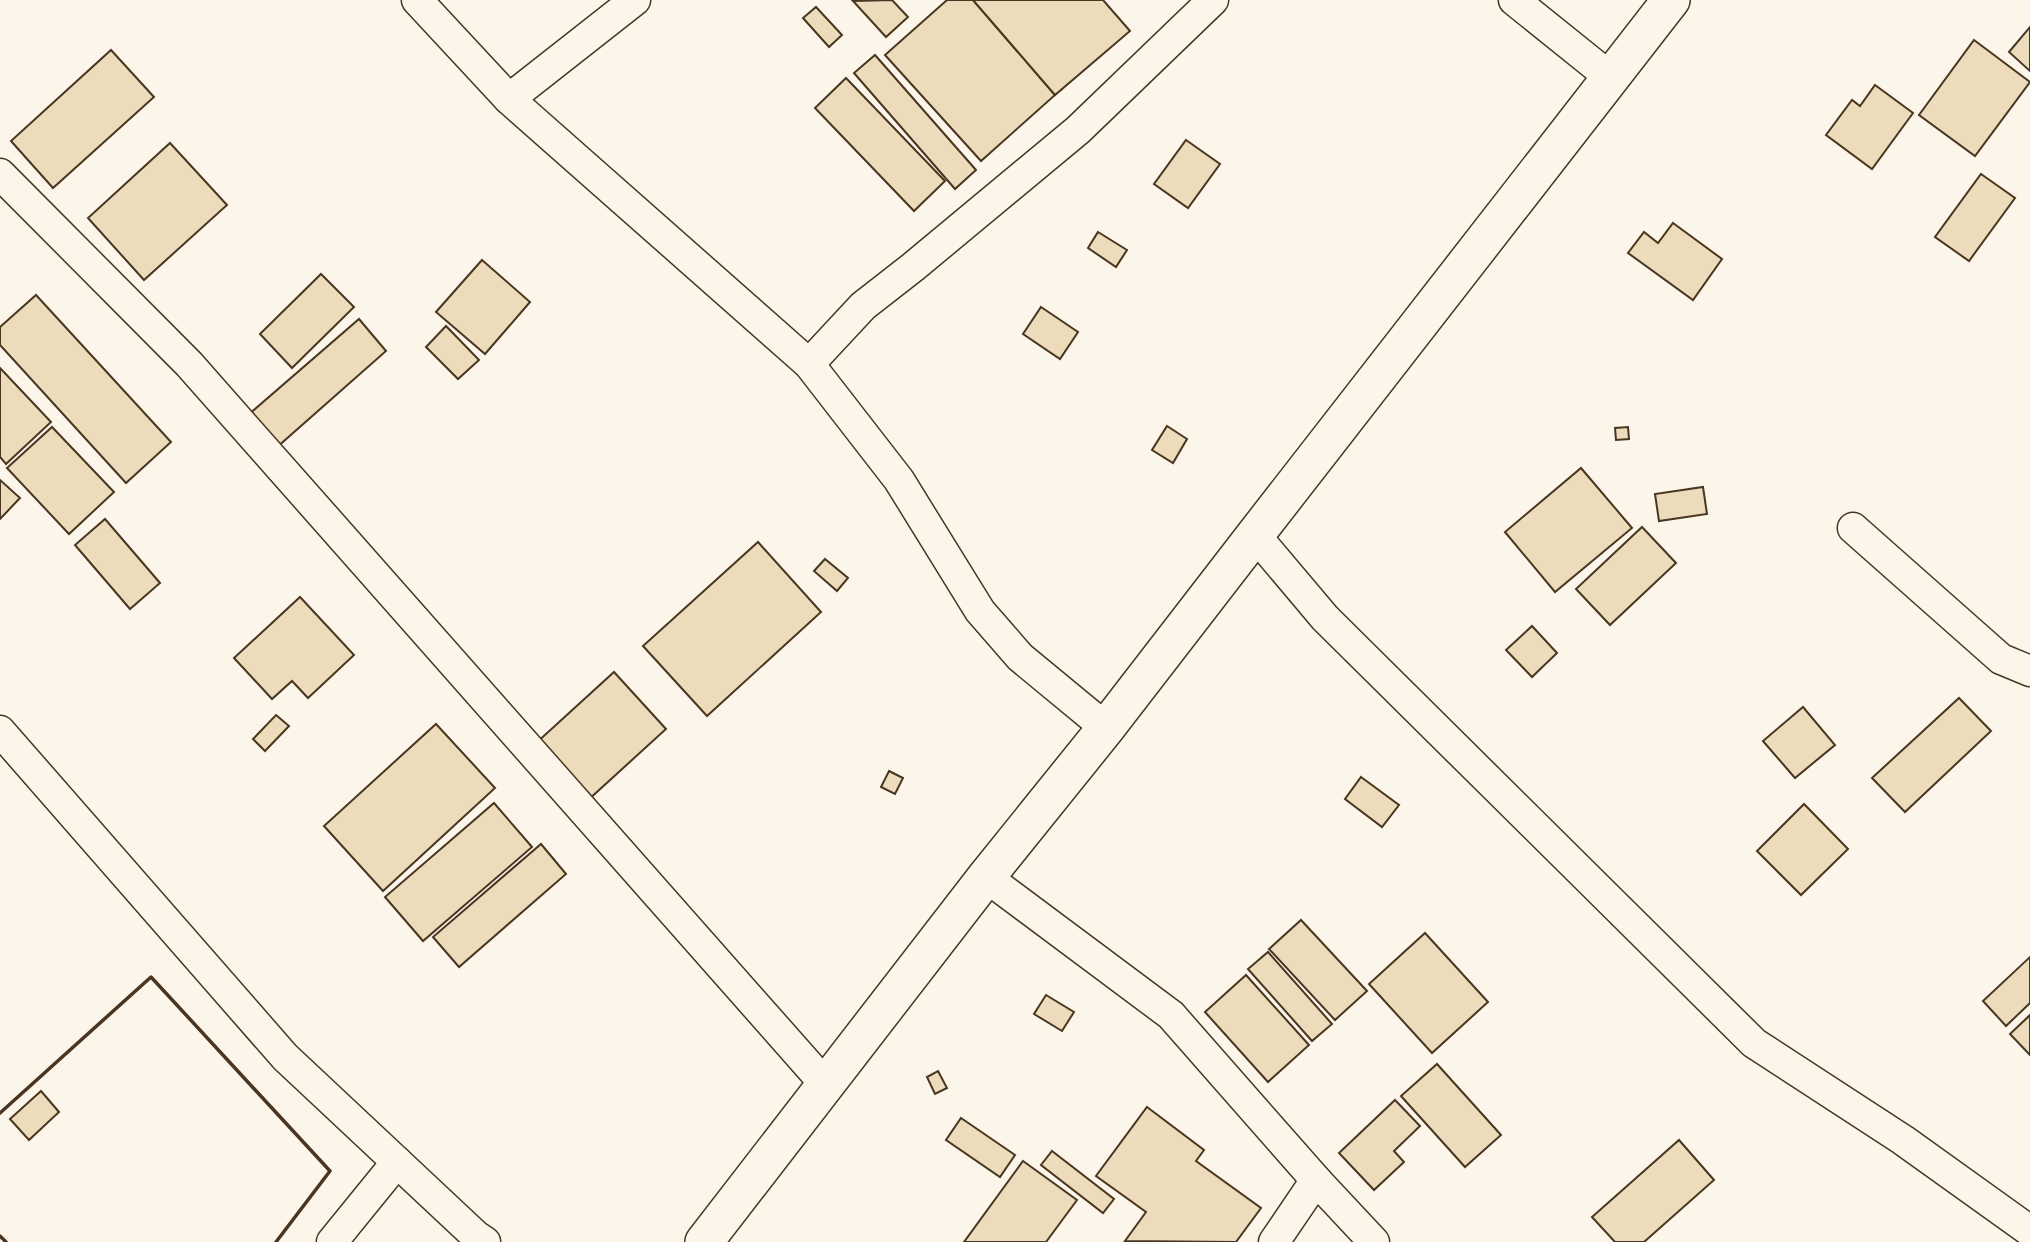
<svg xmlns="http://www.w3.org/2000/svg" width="2030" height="1242" font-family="Quicksand,sans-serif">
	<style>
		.building { fill: #ecdcbc; stroke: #4a3520; stroke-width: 2 }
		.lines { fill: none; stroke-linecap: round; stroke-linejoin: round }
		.minor-casing { stroke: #4a3520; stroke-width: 33 }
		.tertiary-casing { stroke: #4a3520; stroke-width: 40 }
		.minor { stroke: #fbf6e9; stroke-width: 30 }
		.tertiary { stroke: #fbf6e9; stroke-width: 37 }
		.wall { stroke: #4a3520; stroke-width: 3.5 }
	</style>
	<rect width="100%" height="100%" fill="#fbf6e9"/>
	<g class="building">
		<polygon points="892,0 908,17 886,37 853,1"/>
		<polygon points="947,0 973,0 1055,95 981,161 885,55"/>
		<polygon points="973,0 1103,0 1130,31 1055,95"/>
		<polygon points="816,7 842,35 829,47 803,18"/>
		<polygon points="2030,27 2030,71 2009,52"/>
		<polygon points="1974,40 2030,82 1975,156 1919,115"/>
		<polygon points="111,50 154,97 53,188 11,141"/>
		<polygon points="875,55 976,170 955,189 854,73"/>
		<polygon points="846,78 945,181 914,211 815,108"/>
		<polygon points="1875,85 1913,113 1872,169 1826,135 1852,100 1860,106"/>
		<polygon points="1186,140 1220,164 1188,208 1154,184"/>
		<polygon points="170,143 227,205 144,280 88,218"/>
		<polygon points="1981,174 2015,198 1969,261 1935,237"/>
		<polygon points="1673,223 1722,259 1693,300 1628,253 1644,232 1658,243"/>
		<polygon points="1098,232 1127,250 1116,267 1088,248"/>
		<polygon points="482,260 530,302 485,354 436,312"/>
		<polygon points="321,274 354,307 292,368 260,334"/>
		<polygon points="36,295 171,442 126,483 0,345 0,327"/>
		<polygon points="1041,307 1078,332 1060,359 1023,334"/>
		<polygon points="359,319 386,351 276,448 248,415"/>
		<polygon points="446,326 479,360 458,379 426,347"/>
		<polygon points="0,368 51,422 6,464 0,457"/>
		<polygon points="1167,426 1187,439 1173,463 1152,450"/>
		<polygon points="52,427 114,492 69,534 7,468"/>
		<polygon points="1628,427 1629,439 1616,440 1615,428"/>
		<polygon points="1581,468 1632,528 1555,592 1505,532"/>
		<polygon points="0,480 20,498 0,519"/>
		<polygon points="1703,487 1707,514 1659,521 1655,494"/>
		<polygon points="105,519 160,583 130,609 75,545"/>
		<polygon points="1642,527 1676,563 1610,625 1576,589"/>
		<polygon points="758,542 821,612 707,716 643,646"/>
		<polygon points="825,559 848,578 837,591 814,571"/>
		<polygon points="300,597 354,655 308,698 292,681 272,699 234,658"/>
		<polygon points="1532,626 1557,653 1532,677 1506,650"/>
		<polygon points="614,672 666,729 587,801 535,744"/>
		<polygon points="1959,698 1991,731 1905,812 1872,778"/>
		<polygon points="1803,707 1835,745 1795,778 1763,741"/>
		<polygon points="276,715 289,726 265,751 253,739"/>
		<polygon points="436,724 495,788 383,891 324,826"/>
		<polygon points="889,771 903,778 895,794 881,787"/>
		<polygon points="1361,777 1399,805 1382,827 1345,799"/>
		<polygon points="494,803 532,847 423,941 385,897"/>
		<polygon points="1804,804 1848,849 1801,895 1757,851"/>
		<polygon points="541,844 566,874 459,967 433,937"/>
		<polygon points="1301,920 1367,991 1335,1020 1269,949"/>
		<polygon points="1425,933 1488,1002 1432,1053 1369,984"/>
		<polygon points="1268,952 1332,1024 1312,1041 1248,969"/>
		<polygon points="2030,957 2030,1003 2006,1026 1983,1001"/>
		<polygon points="1246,975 1309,1045 1268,1082 1205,1012"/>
		<polygon points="1046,995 1074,1012 1062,1031 1034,1014"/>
		<polygon points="2030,1015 2030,1055 2010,1034"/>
		<polygon points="1437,1064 1501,1135 1465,1167 1401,1096"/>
		<polygon points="938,1071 947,1088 935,1094 927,1077"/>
		<polygon points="41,1091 59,1112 29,1140 10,1119"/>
		<polygon points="1395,1100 1420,1126 1394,1151 1404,1162 1374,1190 1339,1153"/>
		<polygon points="1147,1107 1204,1150 1196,1161 1261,1208 1236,1242 1125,1241 1146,1212 1096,1176"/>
		<polygon points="961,1118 1015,1155 1000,1177 946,1140"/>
		<polygon points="1679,1140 1714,1180 1644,1242 1615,1242 1592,1217"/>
		<polygon points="1052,1151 1114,1199 1103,1213 1041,1165"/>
		<polygon points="1023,1161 1077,1200 1046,1242 964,1242"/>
	</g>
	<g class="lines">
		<defs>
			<g id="minor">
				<polyline points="417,0 509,99 809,364 899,480 980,611 1020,657 1106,728"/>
				<polyline points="1514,0 1611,78"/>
				<polyline points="509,99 635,0"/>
				<polyline points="0,174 189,364 826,1085"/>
				<polyline points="809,364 863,306 913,267 1078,130 1213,0"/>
				<polyline points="1853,528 2001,659 2030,671"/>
				<polyline points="1255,535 1325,618 1754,1043 1903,1140 2030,1231"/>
				<polyline points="0,731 285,1057 476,1236 485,1242"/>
				<polyline points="986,877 1171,1015 1316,1180 1374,1242"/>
				<polyline points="332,1242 397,1162"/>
				<polyline points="1274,1242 1316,1180"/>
			</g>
			<polyline id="tertiary" points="704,1242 986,877 1106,728 1255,535 1671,0"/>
		</defs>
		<use href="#minor" class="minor-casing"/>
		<use href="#tertiary" class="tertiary-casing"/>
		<use href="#minor" class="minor"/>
		<use href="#tertiary" class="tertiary"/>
		<g class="wall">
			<polyline points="0,1113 151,977 330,1171 276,1242"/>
			<polyline points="0,1236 6,1242"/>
		</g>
	</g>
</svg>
